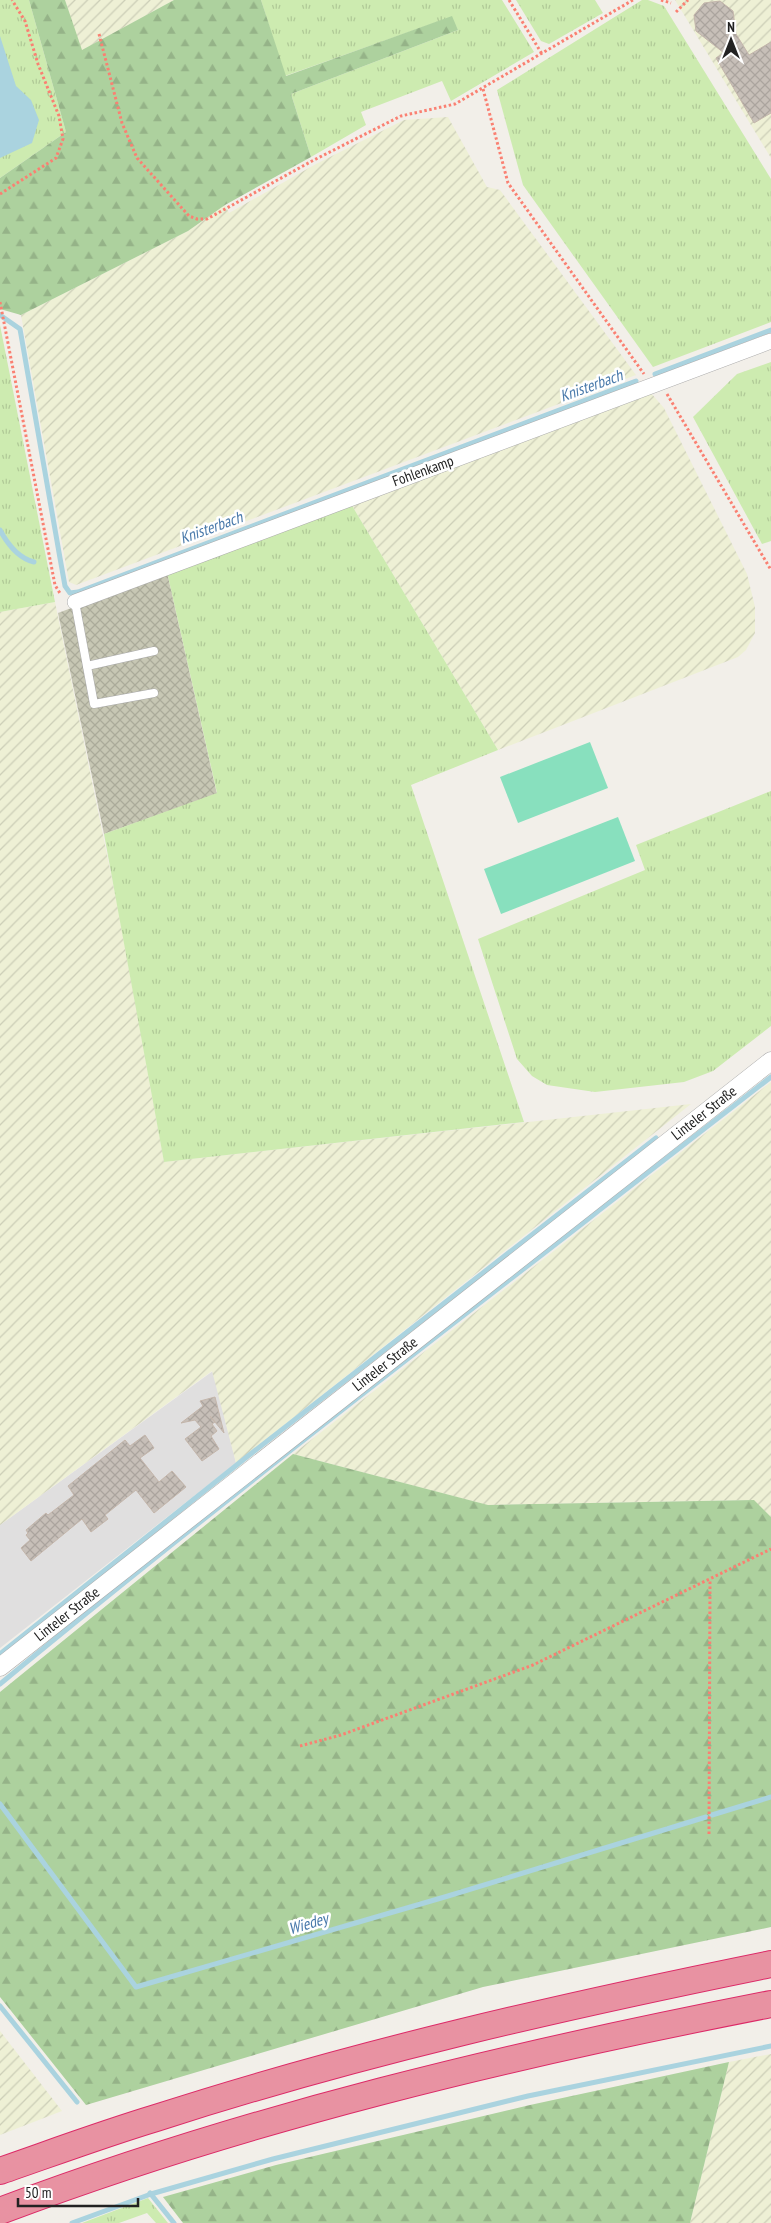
<svg xmlns="http://www.w3.org/2000/svg" width="771" height="2223" font-family="'PT Sans Narrow',sans-serif">
	<style>
		.residential { fill: #e0dfdf }
		.construction { fill: url(#construction-cross-hatch) }
		.farmland { fill: url(#farmland-furrows) }
		.grass { fill: url(#grass-tufts) }
		.forest { fill: url(#forest-firs) }
		.pitch { fill: #88e0be }
		.water { fill: #aad3df }
		.lines { fill: none; stroke-linecap: round; stroke-linejoin: round }
		.stream { stroke: #aad3df; stroke-width: 5 }
		.building { fill: url(#building-cross-hatch); stroke: #c4b6ab }
		.service-casing { stroke: #a9a9a9; stroke-width: 9 }
		.minor-casing { stroke: #a9a9a9; stroke-width: 16 }
		.tertiary-casing { stroke: #a9a9a9; stroke-width: 19 }
		.motorway-casing { stroke: #dc2a67; stroke-width: 28 }
		.path { stroke: #fa8072; stroke-width: 3; stroke-dasharray: 2.5 2.5; stroke-linecap: butt }
		.service { stroke: #fff; stroke-width: 8 }
		.minor { stroke: #fff; stroke-width: 15 }
		.tertiary { stroke: #fff; stroke-width: 18 }
		.motorway { stroke: #e892a2; stroke-width: 26 }
		.labels { text-anchor: middle; stroke-width: 5; stroke-linejoin: round; paint-order: stroke }
		.street-label { font-size: 15px; fill: #222; stroke: #fff }
		.water-label { font-size: 16px; font-style: italic; fill: #4a7aab; stroke: #fff }
	</style>
	<defs>
		<pattern id="construction-cross-hatch" width="8" height="8" patternUnits="userSpaceOnUse" patternTransform="scale(1.25)"><rect width="8" height="8" fill="#c7c7b4"/><path d="M0 0l8 8M0 8l8-8" fill="none" stroke="#abab9a"/></pattern>
		<pattern id="farmland-furrows" width="10" height="10" patternUnits="userSpaceOnUse" patternTransform="scale(1.25)"><rect width="10" height="10" fill="#eef0d5"/><path d="M-1 1l2-2M0 10L10 0M9 11l2-2" fill="none" stroke="#ccceb7"/></pattern>
		<pattern id="grass-tufts" width="24" height="20" patternUnits="userSpaceOnUse" patternTransform="scale(1.25)"><rect width="24" height="20" fill="#cdebb0"/><path d="M3 7l-1-3M5 7V3M7 7l1-3M15 17l-1-3M17 17v-4M19 17l1-3" fill="none" stroke="#b0c997"/></pattern>
		<pattern id="forest-firs" width="22" height="20" patternUnits="userSpaceOnUse" patternTransform="scale(1.25)"><rect width="22" height="20" fill="#add19e"/><path d="M5 1l3.5 6h-7zM16 11l3.5 6h-7z" fill="#95b388"/></pattern>
		<pattern id="building-cross-hatch" width="8" height="8" patternUnits="userSpaceOnUse" patternTransform="scale(1.25)"><rect width="8" height="8" fill="#c7bfb8"/><path d="M0 0l8 8M0 8l8-8" fill="none" stroke="#aba49e"/></pattern>
	</defs>
	<rect width="100%" height="100%" fill="#f2efe9"/>
	<polygon class="residential" points="213,1371 236,1463 0,1648 0,1525"/>
	<polygon class="construction" points="167,572 217,794 104,834 58,613"/>
	<g class="farmland">
		<polygon points="65,0 174,0 81,51"/>
		<polygon points="675,0 771,0 771,158"/>
		<polygon points="448,117 487,187 500,190 636,375 76,585 69,582 21,315 188,231 225,205 229,213 316,164 404,120"/>
		<polygon points="650,392 664,408 747,574 755,607 755,633 746,650 738,657 498,750 351,504"/>
		<polygon points="55,602 117,903 164,1162 691,1104 236,1463 212,1371 0,1525 0,612"/>
		<polygon points="771,1082 771,1517 753,1500 487,1505 293,1454"/>
		<polygon points="0,2031 62,2111 0,2135"/>
		<polygon points="771,2054 771,2223 690,2223 729,2062"/>
	</g>
	<g class="grass">
		<polygon points="0,0 29,0 66,132 0,178"/>
		<polygon points="261,0 502,0 534,52 451,101 442,81 361,112 366,125 311,157 291,94 458,30 451,17 285,76"/>
		<polygon points="516,0 595,0 603,13 549,44 541,41"/>
		<polygon points="642,0 648,0 664,6 771,179 771,322 653,367 523,185 497,90"/>
		<polygon points="0,325 55,602 0,612"/>
		<polygon points="771,362 771,541 762,544 693,417 737,374"/>
		<polygon points="351,504 498,750 411,785 524,1122 164,1162 104,834 217,793 167,572"/>
		<polygon points="771,791 771,1026 713,1071 684,1082 595,1092 547,1085 532,1076 517,1059 478,939 645,870 636,845"/>
		<polygon points="148,2198 168,2223 156,2223 147,2213 119,2223 82,2223"/>
	</g>
	<g class="forest">
		<polygon points="29,0 65,0 82,50 174,0 261,0 286,76 452,16 458,30 291,94 311,157 225,205 188,231 21,315 0,309 0,178 66,132"/>
		<polygon points="293,1454 488,1505 754,1500 771,1517 771,1927 483,1987 86,2105 0,1997 0,1692"/>
		<polygon points="729,2062 690,2223 183,2223 163,2197 276,2165 530,2105"/>
	</g>
	<g class="pitch">
		<polygon points="590,742 608,788 518,823 500,777"/>
		<polygon points="618,817 635,861 501,914 484,869"/>
	</g>
	<polygon class="water" points="0,36 16,86 31,100 39,120 32,143 0,158"/>
	<g class="lines">
		<g class="stream">
			<polyline points="0,315 20,329 60,558 65,586 70,593 78,592 636,381"/>
			<polyline points="655,374 771,330"/>
			<path d="M0,530C8,545 18,558 34,562"/>
			<polyline points="0,1654 248,1456 656,1138"/>
			<path d="M0,1684C252,1476 513,1278 771,1077"/>
			<polyline points="0,1804 136,1987 448,1896 706,1817"/>
			<polyline points="712,1815 771,1797"/>
			<polyline points="0,2006 77,2102"/>
			<polyline points="150,2193 174,2223"/>
			<polyline points="72,2223 151,2194 273,2159 528,2096 771,2046"/>
		</g>
	</g>
	<g class="building">
		<polygon points="720,1 733,11 736,34 749,55 771,42 771,113 754,123 716,58 724,53 696,31 694,15 704,3"/>
		<polygon points="215,1397 224,1433 210,1416 215,1422 212,1424 217,1431 211,1436 219,1449 202,1461 185,1439 201,1427 195,1420 181,1423 203,1406 200,1401"/>
		<polygon points="145,1435 154,1448 140,1458 159,1482 172,1471 186,1487 154,1513 136,1490 105,1515 108,1519 91,1532 82,1519 31,1561 21,1548 30,1540 26,1535 28,1533 26,1530 46,1513 48,1515 74,1495 68,1486 125,1440 130,1446"/>
	</g>
	<g class="lines">
		<defs>
			<g id="service">
				<polyline points="75,602 94,704 154,693"/>
				<polyline points="87,666 154,651"/>
			</g>
			<polyline id="minor" points="75,602 771,341"/>
			<polyline id="tertiary" points="0,1667 771,1061"/>
			<g id="motorway">
				<path d="M0,2171C52,2153 103,2134 156,2118C357,2053 564,2006 771,1964"/>
				<path d="M0,2211C249,2117 510,2055 771,2004"/>
			</g>
		</defs>
		<use href="#service" class="service-casing"/>
		<use href="#minor" class="minor-casing"/>
		<use href="#tertiary" class="tertiary-casing"/>
		<use href="#motorway" class="motorway-casing"/>
		<g class="path">
			<polyline points="509,0 542,54"/>
			<polyline points="661,0 671,3"/>
			<polyline points="676,12 688,0"/>
			<polyline points="99,34 122,123 137,158 189,216 197,219 207,219 312,161 401,116 455,104 633,0"/>
			<polyline points="483,89 508,183 644,374"/>
			<polyline points="0,194 56,158 63,139 59,116 38,64 25,21 12,0"/>
			<polyline points="0,302 55,585 61,595"/>
			<polyline points="667,394 771,570"/>
			<polyline points="300,1746 341,1735 533,1665 771,1549"/>
			<polyline points="709,1834 710,1579"/>
		</g>
		<use href="#service" class="service"/>
		<use href="#minor" class="minor"/>
		<use href="#tertiary" class="tertiary"/>
		<use href="#motorway" class="motorway"/>
	</g>
	<g class="labels">
		<g class="street-label">
			<text transform="translate(423 471) rotate(-20)" y="5">Fohlenkamp</text>
			<text transform="translate(704 1113) rotate(-38)" y="5">Linteler Straße</text>
			<text transform="translate(385 1364) rotate(-38)" y="5">Linteler Straße</text>
			<text transform="translate(67 1614) rotate(-38)" y="5">Linteler Straße</text>
		</g>
		<g class="water-label">
			<text transform="translate(591 385) rotate(-20)" y="6">Knisterbach</text>
			<text transform="translate(211 527) rotate(-20)" y="6">Knisterbach</text>
			<text transform="translate(308 1923) rotate(-17)" y="6">Wiedey</text>
		</g>
	</g>
	<g transform="translate(731 40)" stroke="#ffffff" stroke-width="4" paint-order="stroke">
	<path d="M0-4L9 19L0 12L-9 19Z" fill="#222222"/>
	<text y="-8" font-size="14" font-weight="bold" text-anchor="middle" fill="#222222">N</text>
	</g>
	<path d="M18 2198v8h120v-8" fill="none" stroke="#222222" stroke-width="2.5"/>
	<text x="25" y="2198" font-size="15" fill="#222222" stroke="#ffffff" stroke-width="4" paint-order="stroke">50 m</text>
</svg>
